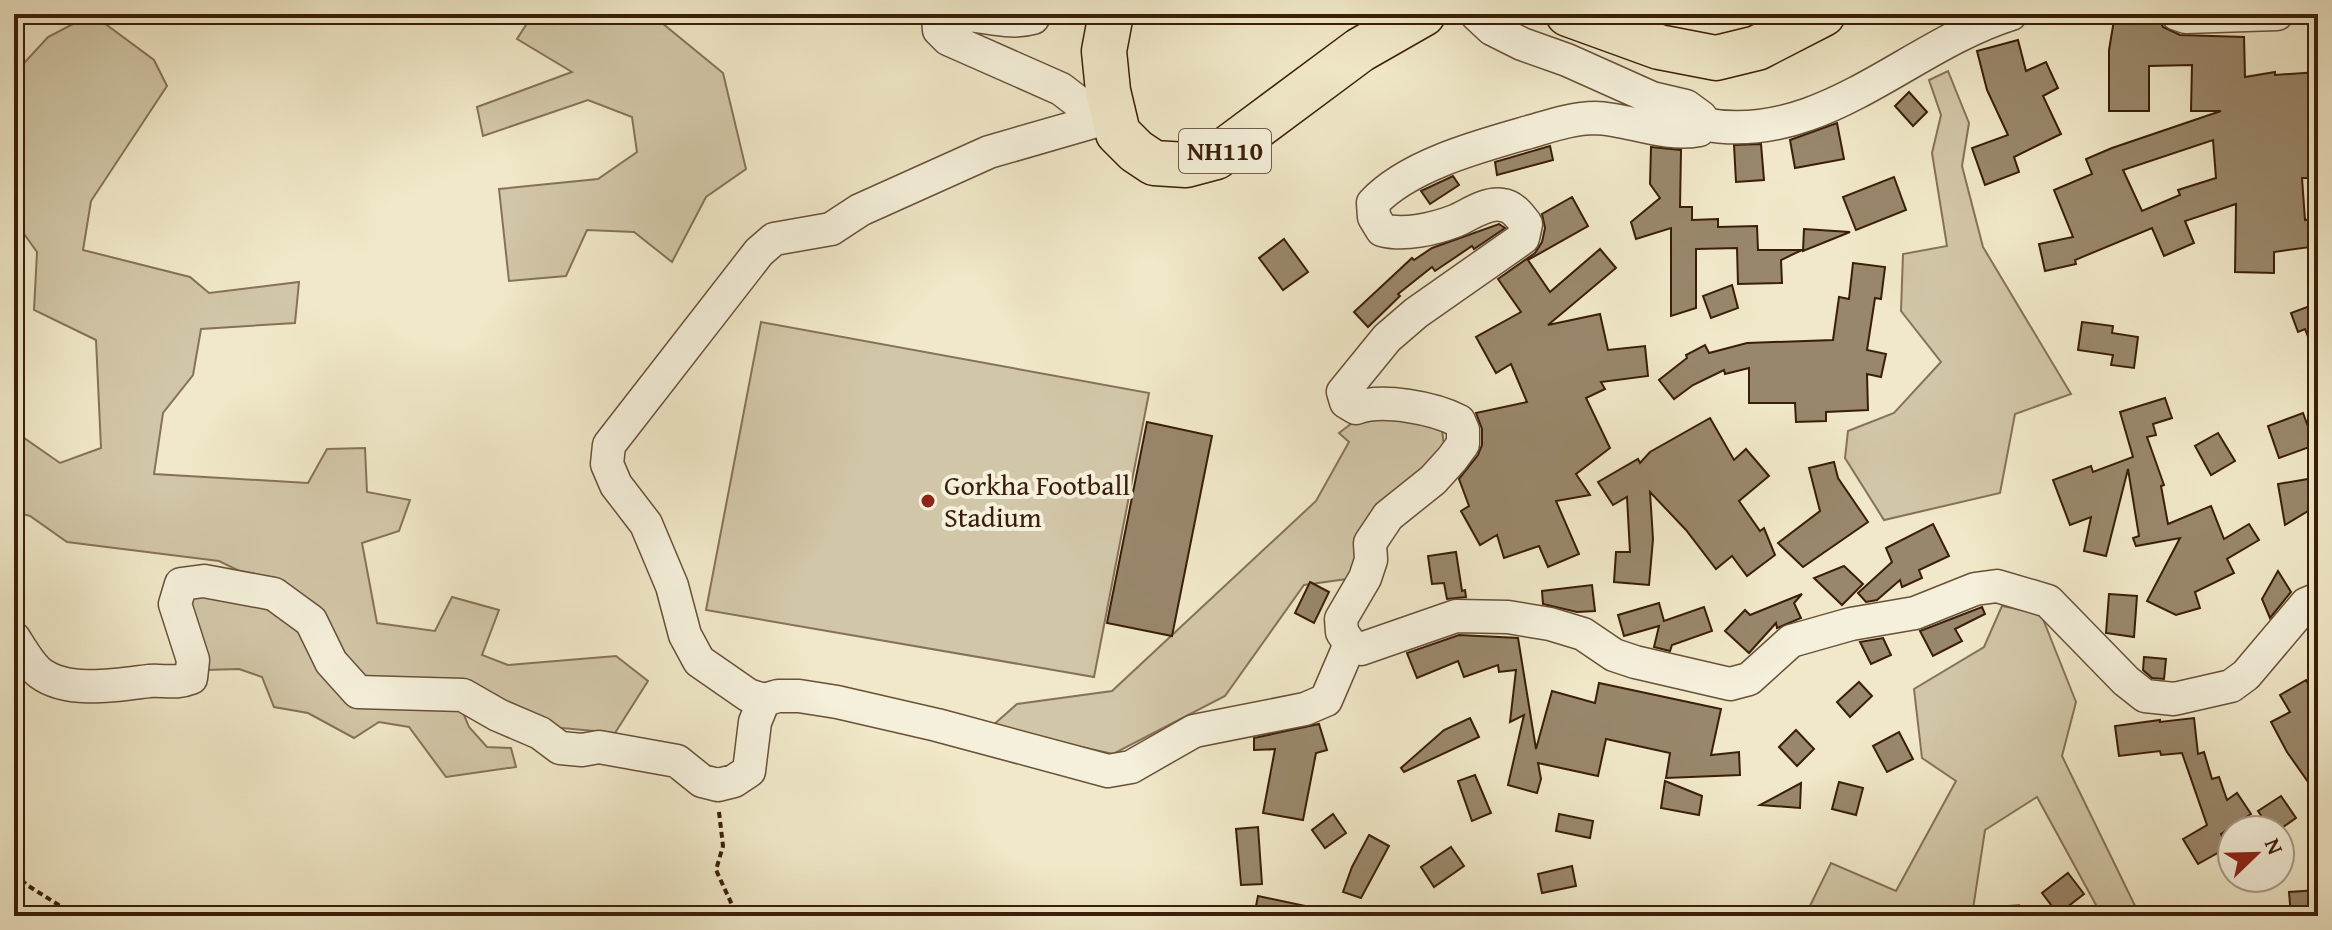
<svg xmlns="http://www.w3.org/2000/svg" width="2332" height="930" font-family="'Gentium Book Plus',serif">
	<style>
		.green { fill: #d1c6a7; stroke: #867257; stroke-width: 2 }
		.building { fill: #99876b; stroke: #3a1e07; stroke-width: 2; fill-rule: evenodd }
		.lines { fill: none; stroke-linecap: round; stroke-linejoin: round }
		.minor-casing { stroke: #685037; stroke-width: 35 }
		.highway-casing { stroke: #3a1e07; stroke-width: 47 }
		.path { stroke: #3a1e07; stroke-width: 4; stroke-dasharray: 6 4; stroke-linecap: butt }
		.minor { stroke: #f5f0db; stroke-width: 32 }
		.highway { stroke: #f0e8c8; stroke-width: 44 }
		.poi-dot { fill: #8f2418; stroke: #f5f0db; stroke-width: 3 }
		.labels { text-anchor: middle; stroke-width: 8; stroke-linejoin: round; paint-order: stroke }
		.shield { fill: #f5f0db; stroke: #725d47; stroke-width: 2 }
		.shield-label { font-size: 26px; font-weight: bold; fill: #3a1e07 }
		.poi-label { font-size: 28px; fill: #3a1e07; stroke: #f5f0db; text-anchor: start }
	</style>
	<rect width="100%" height="100%" fill="#f0e8c8"/>
	<filter id="stains"><feTurbulence type="fractalNoise" baseFrequency=".0025" numOctaves="4"/><feColorMatrix values="0 0 0 0 .2 0 0 0 0 .09 0 0 0 0 .02 0 0 0 .5 -.17"/></filter>
	<radialGradient id="worn" r=".72"><stop offset=".6" stop-color="#630" stop-opacity="0"/><stop offset="1" stop-color="#630" stop-opacity=".3"/></radialGradient>
	<g class="green">
		<polygon points="92,14 154,60 167,86 91,201 83,250 190,277 209,293 299,282 295,323 201,329 193,375 163,413 154,474 308,483 327,449 365,448 367,492 410,500 399,531 362,543 377,623 435,631 452,597 499,610 482,655 508,665 616,656 648,681 615,733 562,728 549,729 360,684 270,586 219,561 67,542 30,516 14,512 14,431 60,463 101,448 96,340 34,310 37,252 14,220 14,74 48,37"/>
		<polygon points="533,14 651,14 723,73 746,169 706,197 672,262 634,232 587,230 566,276 509,281 499,189 598,179 637,152 632,117 588,100 483,136 477,107 572,72 517,39"/>
		<polygon points="1948,71 1969,123 1962,166 1983,247 2071,394 2015,414 2000,493 1884,520 1845,458 1848,431 1894,413 1941,362 1901,311 1903,254 1947,246 1932,153 1941,115 1929,80"/>
		<polygon points="761,322 1149,393 1094,677 706,610"/>
		<polygon points="1385,413 1442,430 1445,453 1354,578 1304,585 1225,696 1113,754 991,727 1017,704 1112,691 1316,501 1349,442 1339,433 1356,420"/>
		<polygon points="196,592 266,601 292,620 330,673 459,703 469,727 487,747 511,748 516,767 446,777 409,727 379,722 354,738 308,713 274,707 262,677 239,669 205,670 185,601"/>
		<polygon points="2002,606 2041,614 2076,702 2062,756 2140,916 2102,916 2037,797 1985,830 1973,909 2019,905 2023,916 1805,916 1831,863 1896,891 1956,781 1922,758 1914,689 1984,647"/>
	</g>
	<g class="building">
		<path d="M2115,14L2158,17L2163,27L2180,35L2244,37L2245,77L2275,72V75L2318,72V178H2302L2305,220L2318,218V246L2274,252V273L2235,272L2236,204L2185,221L2194,243L2164,256L2152,228L2075,260L2076,264L2045,271L2039,244L2073,237L2054,190L2092,174L2086,159L2112,148L2221,111H2191L2192,65L2149,66V111H2109V50ZM2213,140L2216,178L2178,190L2180,195L2142,211L2123,170Z"/>
		<polygon points="2018,40 2026,71 2046,62 2058,88 2043,96 2061,134 2014,157 2019,172 1985,185 1972,148 2008,135 1987,90 1977,51"/>
		<polygon points="1909,92 1927,112 1913,126 1895,106"/>
		<polygon points="1837,123 1844,159 1795,168 1790,140"/>
		<polygon points="1761,144 1764,180 1736,182 1734,145"/>
		<polygon points="1550,146 1553,160 1497,175 1495,162"/>
		<polygon points="1651,147 1681,150 1680,207 1692,207 1692,220 1718,219 1718,227 1757,226 1758,250 1802,250 1781,260 1782,283 1738,284 1737,248 1696,249 1696,308 1671,316 1671,228 1636,239 1631,222 1660,198 1650,184"/>
		<polygon points="1453,176 1459,185 1430,204 1421,191"/>
		<polygon points="1894,177 1906,210 1856,230 1843,197"/>
		<polygon points="1572,197 1588,226 1528,260 1550,292 1600,249 1616,268 1548,325 1600,314 1608,350 1645,346 1648,376 1601,382 1605,389 1586,398 1610,448 1576,474 1590,495 1556,501 1579,554 1548,567 1539,546 1504,558 1497,535 1480,545 1461,511 1469,506 1459,479 1478,455 1482,445 1482,429 1476,413 1527,402 1511,364 1496,373 1476,337 1521,312 1498,279 1535,253 1542,242 1545,228 1542,214"/>
		<polygon points="1499,224 1505,228 1474,249 1472,246 1435,271 1432,267 1398,294 1400,296 1368,327 1354,312 1412,258 1414,260 1432,248"/>
		<polygon points="1804,229 1850,232 1803,251"/>
		<polygon points="1284,239 1308,272 1283,290 1259,258"/>
		<polygon points="1853,263 1885,267 1881,299 1875,298 1867,350 1886,354 1881,377 1867,374 1868,410 1826,412 1826,421 1796,422 1795,403 1749,403 1749,368 1725,374 1724,370 1693,385 1674,399 1659,380 1687,358 1686,355 1705,345 1709,353 1747,343 1833,340 1839,297 1849,299"/>
		<polygon points="1732,285 1738,308 1711,318 1703,296"/>
		<polygon points="2318,303 2318,359 2317,360 2305,329 2298,332 2291,313"/>
		<polygon points="2082,322 2113,326 2112,333 2138,337 2134,368 2111,365 2113,355 2078,350"/>
		<polygon points="2165,398 2172,418 2153,424 2156,435 2147,437 2164,485 2161,486 2168,524 2211,506 2224,539 2249,524 2259,540 2227,559 2234,573 2195,592 2200,608 2176,615 2147,601 2180,538 2136,546 2133,538 2139,536 2128,469 2106,556 2084,551 2091,517 2070,525 2053,480 2091,466 2093,472 2133,457 2120,412"/>
		<polygon points="2303,413 2315,445 2279,458 2268,426"/>
		<polygon points="1710,418 1734,460 1746,449 1769,476 1739,501 1760,531 1764,528 1775,555 1747,576 1732,556 1716,569 1686,530 1650,492 1653,539 1649,585 1614,582 1616,552 1630,552 1627,497 1613,505 1598,482 1638,459 1640,463 1650,452"/>
		<polygon points="1147,422 1212,436 1172,636 1107,623"/>
		<polygon points="2218,433 2235,461 2211,475 2195,446"/>
		<polygon points="1834,462 1838,478 1868,522 1803,567 1778,543 1820,511 1809,468"/>
		<polygon points="2314,478 2318,505 2285,525 2278,484"/>
		<polygon points="1933,524 1949,556 1919,570 1922,578 1902,587 1900,580 1877,600 1866,602 1858,593 1892,562 1886,548"/>
		<polygon points="1456,552 1462,591 1465,590 1466,597 1447,599 1444,583 1432,584 1428,556"/>
		<polygon points="1844,566 1863,584 1842,605 1814,578"/>
		<polygon points="2278,571 2291,592 2270,618 2262,599"/>
		<polygon points="1310,582 1329,592 1314,623 1295,613"/>
		<polygon points="1592,585 1595,611 1577,612 1543,604 1542,591"/>
		<polygon points="1802,594 1794,603 1801,618 1777,628 1776,623 1749,653 1725,631 1745,610 1750,615"/>
		<polygon points="2109,594 2137,596 2134,637 2106,633"/>
		<polygon points="1659,603 1664,621 1704,607 1712,631 1672,645 1670,651 1654,647 1659,626 1624,636 1618,615"/>
		<polygon points="1982,607 1985,614 1955,629 1962,641 1933,656 1920,631"/>
		<polygon points="1459,635 1518,638 1536,749 1552,691 1595,703 1599,683 1721,709 1711,755 1739,752 1740,775 1666,778 1670,753 1606,739 1598,776 1538,763 1541,779 1537,793 1508,785 1524,715 1510,722 1516,670 1499,672 1498,665 1464,677 1458,661 1417,678 1407,653"/>
		<polygon points="1883,638 1891,655 1871,664 1860,642"/>
		<polygon points="2144,657 2166,659 2164,679 2152,678 2143,670"/>
		<polygon points="2306,680 2318,701 2318,796 2287,752 2271,722 2290,712 2280,695"/>
		<polygon points="1859,682 1872,696 1850,717 1837,702"/>
		<polygon points="1470,718 1479,737 1404,772 1401,768 1444,730"/>
		<polygon points="2194,718 2198,754 2204,752 2212,779 2219,777 2227,800 2237,793 2251,814 2221,834 2228,847 2198,864 2183,839 2207,825 2182,753 2161,755 2160,751 2119,756 2115,726 2160,720 2160,722"/>
		<polygon points="1319,724 1327,750 1316,753 1303,820 1263,813 1275,749 1254,750 1254,738"/>
		<polygon points="1796,730 1814,749 1797,766 1779,747"/>
		<polygon points="1899,732 1913,759 1887,772 1873,746"/>
		<polygon points="1475,775 1491,813 1472,821 1458,781"/>
		<polygon points="1665,781 1702,796 1699,815 1661,808"/>
		<polygon points="1839,782 1863,788 1856,815 1832,809"/>
		<polygon points="1801,783 1800,808 1760,805"/>
		<polygon points="2281,796 2296,818 2279,830 2271,830 2258,811"/>
		<polygon points="1333,814 1346,833 1325,848 1312,830"/>
		<polygon points="1559,814 1593,821 1590,838 1556,831"/>
		<polygon points="1258,827 1262,884 1241,885 1236,829"/>
		<polygon points="1369,835 1389,846 1361,898 1343,892 1352,867"/>
		<polygon points="1451,847 1464,866 1434,887 1421,867"/>
		<polygon points="1572,866 1576,886 1542,893 1538,874"/>
		<polygon points="2068,873 2084,894 2058,914 2042,893"/>
		<polygon points="2318,890 2318,916 2291,916 2289,892"/>
		<polygon points="1258,896 1315,908 1314,916 1254,916"/>
	</g>
	<g class="lines">
		<defs>
			<g id="minor">
				<path d="M1033,14V18C1002,27 968,7 938,18L939,30L948,39L1061,89L1113,129"/>
				<path d="M1476,14L1492,29L1522,44L1567,60L1652,98L1686,106L1701,117L1702,124L1699,130C1663,137 1630,119 1595,118C1573,118 1550,126 1529,132C1480,146 1408,165 1373,203L1374,217L1382,230C1404,236 1434,229 1455,221C1469,215 1487,202 1502,205C1513,206 1520,216 1526,224L1523,238L1416,313L1387,338L1343,392L1346,402L1356,408C1382,398 1434,408 1459,421L1463,430V444L1452,459L1433,480L1388,516L1370,543L1371,560L1365,578L1341,619L1342,632L1350,644L1361,649L1456,616L1508,617L1550,624L1583,634L1614,655L1635,662L1730,684L1749,679L1791,641L1851,624L1915,613L1975,589L1997,586L2048,601L2126,681L2145,696L2174,699L2231,686L2246,675L2306,604L2318,599"/>
				<polyline points="2177,14 2186,17 2277,14"/>
				<path d="M1702,124C1821,147 1906,47 2011,14"/>
				<path d="M14,638C21,649 30,665 40,673C68,694 117,685 149,681C165,680 176,684 191,678L193,660L175,604L181,584L204,581L274,594L311,621L331,662L358,692L463,695L498,715L540,733L560,748L582,750L599,747L677,761L702,781L718,785L734,781L749,771L755,722L764,700L778,696H799L837,702L937,725L1108,771L1131,767L1194,731L1305,709L1326,700L1350,644"/>
				<polyline points="764,700 748,695 699,661 685,635 672,586 646,524 616,485 607,464 609,445 759,252 774,239 831,229 860,210 989,152 1100,120"/>
			</g>
			<g id="highway">
				<polyline points="1111,14 1104,51 1108,91 1118,133 1136,151 1154,163 1186,165 1216,157 1360,50 1423,14"/>
				<polyline points="1568,14 1659,47 1716,58 1757,48 1823,14"/>
			</g>
		</defs>
		<use href="#minor" class="minor-casing"/>
		<use href="#highway" class="highway-casing"/>
		<g class="path">
			<polyline points="719,812 723,846 716,870 733,907 731,916"/>
			<polyline points="14,873 27,885 76,916"/>
		</g>
		<use href="#minor" class="minor"/>
		<use href="#highway" class="highway"/>
	</g>
	<circle class="poi-dot" cx="928" cy="501" r="8"/>
	<g class="labels">
		<rect class="shield" x="1179" y="129" width="92" height="44" rx="6"/>
		<g class="shield-label">
			<text x="1225" y="160">NH110</text>
		</g>
		<g class="poi-label">
			<text x="944" y="495">Gorkha Football<tspan x="944" dy="32">Stadium</tspan></text>
		</g>
	</g>
	<rect width="2332" height="930" fill="none" stroke="#f0e8c8" stroke-width="48"/>
	<rect x="16" y="16" width="2300" height="898" fill="none" stroke="#3a1e07" stroke-width="4"/>
	<rect x="24" y="24" width="2284" height="882" fill="none" stroke="#3a1e07" stroke-width="2"/>
	<g transform="translate(2256 854) rotate(67)"><circle r="38" fill="#f5f0db" stroke="#aa9c86" stroke-width="2"/>
	<path d="M0-6L14 30L0 20L-14 30Z" fill="#8f2418"/>
	<text y="-12" font-size="22" font-weight="bold" text-anchor="middle" fill="#3a1e07">N</text>
	</g>
	<rect width="100%" height="100%" filter="url(#stains)"/>
	<rect width="100%" height="100%" fill="url(#worn)"/>
</svg>
